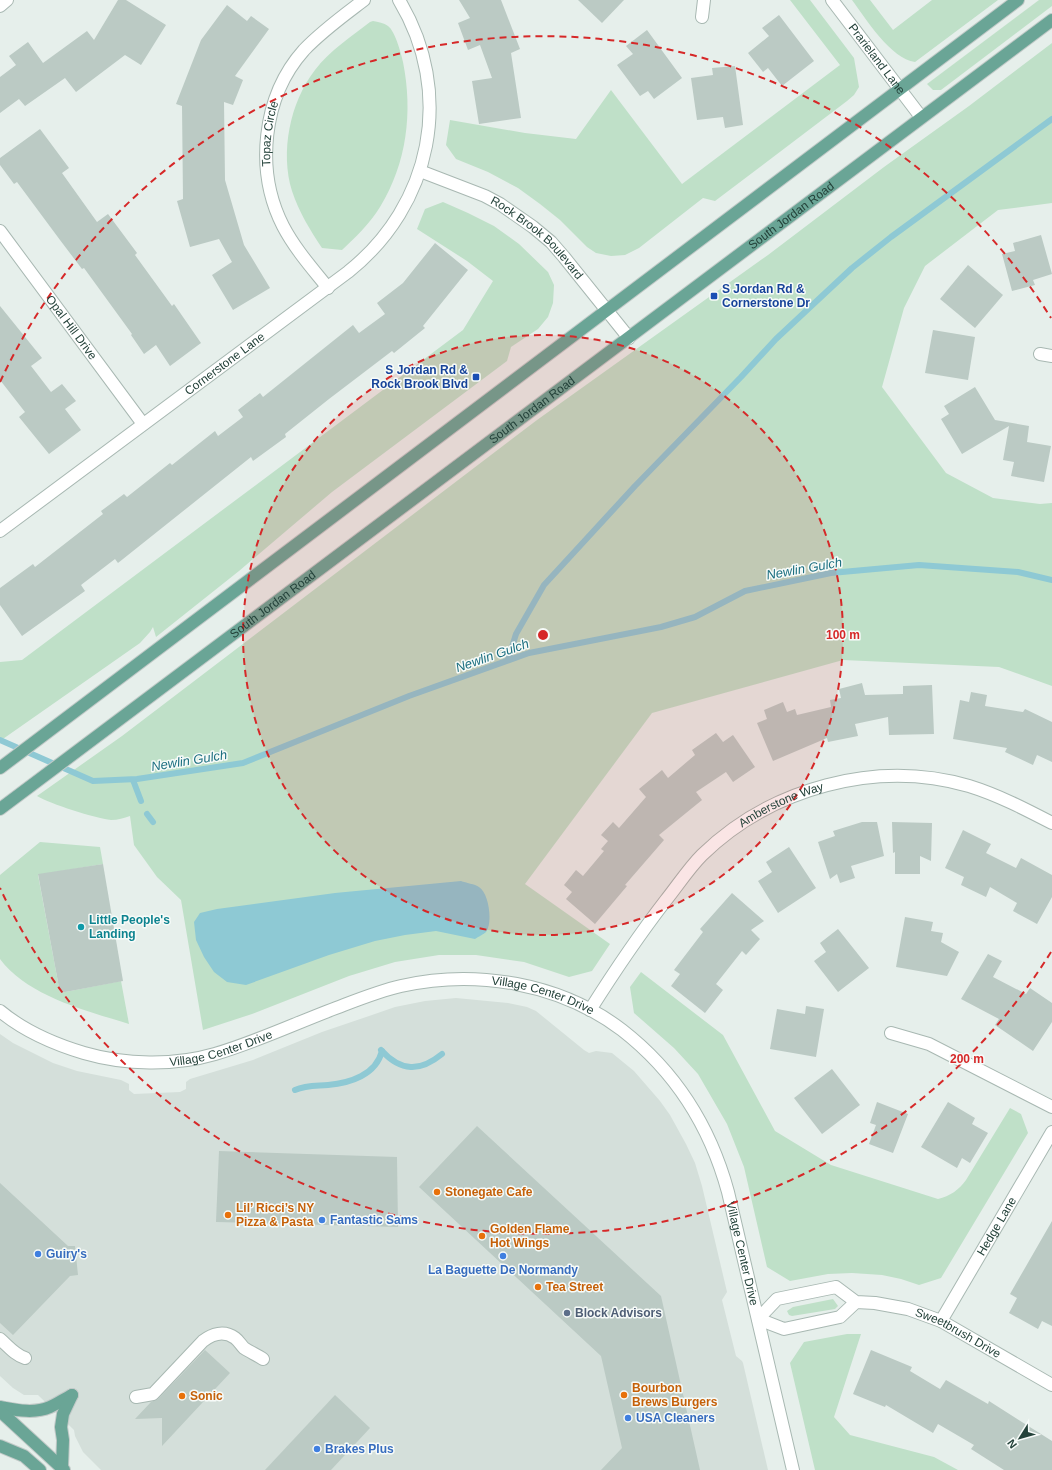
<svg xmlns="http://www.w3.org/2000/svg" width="1052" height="1470" font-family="Helvetica,sans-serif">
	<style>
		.built { fill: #d4dfda }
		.green { fill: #bfe0c8 }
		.water { fill: #8ec9d4 }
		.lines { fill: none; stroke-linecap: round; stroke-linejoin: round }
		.stream { stroke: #8ec9d4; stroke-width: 6 }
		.building { fill: #bbcac4 }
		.minor-casing { stroke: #a8b8b2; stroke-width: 14 }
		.major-casing { stroke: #c2cac8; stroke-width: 14 }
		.minor { stroke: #fff; stroke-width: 12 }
		.major { stroke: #6aa596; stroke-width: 12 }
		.ring { fill: none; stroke: #d62828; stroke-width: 2; stroke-dasharray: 7 5 }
		.transit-dot { fill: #1a4fb4; stroke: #f7fbf9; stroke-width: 1.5 }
		.culture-dot { fill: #0f9aa8; stroke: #f7fbf9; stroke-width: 1.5 }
		.food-dot { fill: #e8710a; stroke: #f7fbf9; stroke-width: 1.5 }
		.shop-dot { fill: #3f7fe0; stroke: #f7fbf9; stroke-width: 1.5 }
		.service-dot { fill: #5c6f8a; stroke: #f7fbf9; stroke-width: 1.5 }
		.labels { text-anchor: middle; stroke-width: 3; stroke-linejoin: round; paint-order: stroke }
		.street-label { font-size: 12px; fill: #24423a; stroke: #f7fbf9 }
		.transit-label { font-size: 12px; font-weight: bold; fill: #164399; stroke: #f7fbf9; text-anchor: start }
		.culture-label { font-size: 12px; font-weight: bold; fill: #0d838f; stroke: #f7fbf9; text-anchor: start }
		.food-label { font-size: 12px; font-weight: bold; fill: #c56008; stroke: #f7fbf9; text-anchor: start }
		.shop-label { font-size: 12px; font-weight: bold; fill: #366cbe; stroke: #f7fbf9; text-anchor: start }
		.service-label { font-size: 12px; font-weight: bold; fill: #4e5e75; stroke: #f7fbf9; text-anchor: start }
		.water-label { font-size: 13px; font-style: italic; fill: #1c6f80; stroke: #f7fbf9 }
		.centre { fill: #d62828; stroke: #f7fbf9; stroke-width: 2 }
		.ring-label { font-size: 12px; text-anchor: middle; font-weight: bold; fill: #d62828; stroke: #f7fbf9; stroke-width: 3; stroke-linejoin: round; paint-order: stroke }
	</style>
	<rect width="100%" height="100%" fill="#e6efeb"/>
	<polygon class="built" points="456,998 508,1003 527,1007 536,1011 584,1050 589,1053 596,1051 612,1053 634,1071 660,1101 670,1115 686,1144 695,1163 702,1186 727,1292 722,1300 736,1356 742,1361 743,1363 768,1470 101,1470 83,1452 75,1436 74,1430 38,1395 24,1395 13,1388 0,1376 0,1034 13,1043 53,1063 77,1071 121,1080 129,1084 129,1090 134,1094 180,1092 186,1089 186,1082 190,1079 253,1060 322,1032 372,1015 395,1007 425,1001"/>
	<g class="green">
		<polygon points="790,0 810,0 854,58 859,87 854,95 847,101 715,201 703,198 639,248 625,255 611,256 596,253 587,247 560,220 540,204 518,188 488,172 456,159 446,145 450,120 525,133 576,139 611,90 682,184 840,65"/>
		<path d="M852,0H870L893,30L932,0H998L915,62C891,59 866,19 852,0Z"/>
		<polygon points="1039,0 1052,0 1052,6 941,90 933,90 927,84"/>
		<path d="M373,21C378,22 384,23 388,26C395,31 401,53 403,62C413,112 407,163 380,207C370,223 356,237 342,250L322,248C310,230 299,212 292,191C280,152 290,102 315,70C330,50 351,37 370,22Z"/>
		<path d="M1052,43V203L998,210L925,266L904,308L882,387L946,473L993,498L1040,504L1052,503V686L999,667L843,660L652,713L525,884L610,944L592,971L569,977L524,962L476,955H439L395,962L349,976L252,1014L203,1030L181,900L157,877L134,845L130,816C124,818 118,820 111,820C95,818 50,804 37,796L122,736L537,420L768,255L884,167L969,106Z"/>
		<polygon points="443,202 468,213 494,226 519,244 548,272 554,285 553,303 548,317 538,329 511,347 507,361 332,492 239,571 156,637 153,627 150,632 140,643 0,741 0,662 22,660 463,330 493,281 467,261 417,229 425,209"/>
		<path d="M40,842L100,847L103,864L38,875L60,993L121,981L129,1024C87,1011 27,996 0,959V875Z"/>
		<path d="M641,972L723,1035L775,1131L831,1165L938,1199C950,1196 959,1190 966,1180L1010,1108L1021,1114L1028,1133L941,1278L919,1285L901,1279L882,1275L852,1273L828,1274L790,1281L767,1267L744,1167L727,1124L698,1074L674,1048L634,1013L630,987Z"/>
		<polygon points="833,1299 838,1306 835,1309 792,1316 789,1315 787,1311 793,1307"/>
		<polygon points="847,1334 861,1334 834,1417 850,1435 934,1457 958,1470 815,1470 790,1363 804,1342"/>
	</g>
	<path class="water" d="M461,881C466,883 475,884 479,887C489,893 493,923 486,932C484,934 478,937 475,939L436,931L405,935L375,941L329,955L246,985L227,982L214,972L204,957L196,940L194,922L200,913L217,909L335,893Z"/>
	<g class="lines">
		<g class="stream">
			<polyline points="508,660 516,634 544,585 635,486 741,377 776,339 852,268 891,237 1052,119"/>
			<polyline points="0,740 93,781 137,779 243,763 409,696 529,653 661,627 695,617 745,591 831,573 919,565 1018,572 1052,580"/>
			<polyline points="133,780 141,801"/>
			<polyline points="147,814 153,822"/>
			<path d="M381,1050C401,1072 420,1072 442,1054"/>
			<path d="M295,1090C306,1085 316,1086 328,1085C350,1083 376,1075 382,1051"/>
		</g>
	</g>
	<g class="building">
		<polygon points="118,0 126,0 166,25 141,65 125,55 76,92 65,78 25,106 19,99 0,113 0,77 16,65 9,56 28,42 43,63 87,31 94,40"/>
		<polygon points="459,0 501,0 520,49 511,53 521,118 479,124 472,81 492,78 480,45 468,50 458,23 470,18"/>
		<polygon points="578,0 624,0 602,23"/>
		<polygon points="227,5 247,21 251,16 269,29 235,76 243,80 233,105 224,102 225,180 244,245 270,288 233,310 212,275 232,262 219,239 190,247 177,201 183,199 182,106 176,104 201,40"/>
		<polygon points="779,15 814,61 782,86 768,68 763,72 748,53 769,36 762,28"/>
		<polygon points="647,30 682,78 654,99 648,91 640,96 617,65 633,54 626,46"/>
		<polygon points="735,66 743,125 725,128 723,117 697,120 691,78 713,75 712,68"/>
		<polygon points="40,129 69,168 62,173 97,222 108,214 137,253 135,255 172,306 174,304 201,343 170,366 156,345 144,354 131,335 132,334 84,268 82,269 60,240 17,182 14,184 0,165 0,158"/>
		<polygon points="1041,235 1052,274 1033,280 1035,285 1012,291 1002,254 1015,251 1013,243"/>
		<polygon points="435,243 468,270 423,326 425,328 394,353 392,351 329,399 285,434 286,437 253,461 251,457 118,563 115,559 81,585 85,591 22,636 0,605 0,588 33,564 35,567 103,514 101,511 124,494 127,497 170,463 172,465 215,431 218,436 243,417 238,410 260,393 263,397 353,325 359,333 385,314 377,303 403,283"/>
		<polygon points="968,265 1003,295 975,328 940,299"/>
		<polygon points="0,306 42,358 31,366 51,392 62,384 76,401 65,409 81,430 49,454 19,417 25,412 0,380"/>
		<polygon points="933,330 975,337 968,380 925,373"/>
		<polygon points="975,387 995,420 1029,426 1027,442 1051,446 1044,482 1011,476 1014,462 1003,460 1009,426 962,454 941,419 949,414 944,406"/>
		<polygon points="862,683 865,695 903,694 903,686 932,685 934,734 889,735 888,717 855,724 858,736 828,742 827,738 773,761 757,723 767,719 764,710 783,702 787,712 795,709 797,715 831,707 830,700 841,698 839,689"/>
		<polygon points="971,692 987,695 985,706 1023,712 1025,709 1052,722 1052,762 1037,755 1033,765 1005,752 1007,748 953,739 960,700 969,702"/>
		<polygon points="716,733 723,742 733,735 755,767 733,782 726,772 696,792 702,800 659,835 664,840 625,885 627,886 595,924 566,899 572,892 564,885 576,870 583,876 604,851 601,849 608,841 601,835 613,822 619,828 646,797 639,789 662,770 668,778 695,755 692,750"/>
		<polygon points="862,822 877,822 884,856 851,866 855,878 840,883 837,874 830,879 818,842 835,836 833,831"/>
		<polygon points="892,822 932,823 931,861 920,856 920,874 895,874 895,852 893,853"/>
		<polygon points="963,830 991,844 986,853 1016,868 1021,858 1052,875 1052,897 1037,924 1013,911 1017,903 990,887 986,897 961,885 964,877 945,868"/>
		<polygon points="789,847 816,888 778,913 758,881 772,872 766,862"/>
		<polygon points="103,864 123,981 60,993 38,874"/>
		<polygon points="732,893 764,921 751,930 760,939 746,955 742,951 716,984 723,990 705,1013 671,986 680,974 674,970 703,932 700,929"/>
		<polygon points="905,917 933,922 931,931 943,933 941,942 959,952 947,976 896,967"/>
		<polygon points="838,929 869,968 838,992 814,961 826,952 820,943"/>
		<polygon points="988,954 1002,961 993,977 1026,994 1030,988 1052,1003 1052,1022 1033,1051 995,1025 999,1019 961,999"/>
		<polygon points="806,1006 824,1009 816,1057 770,1049 777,1009 805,1014"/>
		<polygon points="832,1069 860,1105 822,1134 794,1098"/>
		<polygon points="877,1102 908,1114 893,1153 869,1144 876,1125 870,1123"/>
		<polygon points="948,1102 975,1118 972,1124 988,1133 970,1163 962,1158 957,1168 921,1147"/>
		<polygon points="477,1126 661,1296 700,1470 601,1470 622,1448 601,1356 419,1187"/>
		<polygon points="219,1151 397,1157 398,1227 216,1222"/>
		<polygon points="0,1183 68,1246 75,1246 78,1275 70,1276 13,1335 0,1323"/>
		<polygon points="1052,1221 1052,1326 1042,1321 1038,1329 1009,1313 1017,1298 1010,1294"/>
		<polygon points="205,1350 230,1373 162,1446 162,1418 135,1419 151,1402 158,1399"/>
		<polygon points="871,1350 912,1367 910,1371 940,1389 946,1380 988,1404 989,1401 1052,1441 1052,1470 1004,1470 971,1449 974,1445 938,1424 933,1433 886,1405 885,1407 853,1394"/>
		<polygon points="335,1395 370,1428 331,1470 265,1470"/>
	</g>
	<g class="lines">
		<defs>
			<g id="minor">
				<path id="s1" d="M832,0L921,117"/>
				<polyline points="0,6 7,0"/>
				<polyline points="702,17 704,0"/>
				<path id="s2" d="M420,171L485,196L500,204L533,227L551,242L564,257L629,338"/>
				<path id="s3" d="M0,231L143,424"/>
				<path id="s4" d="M328,288C312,268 295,249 283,226C255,171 262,97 304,50C322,31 343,16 364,0"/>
				<polyline points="1040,354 1052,356"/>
				<path id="s5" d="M0,531L348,272C432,205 455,93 399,0"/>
				<path id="s6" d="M590,1010C614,972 639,935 666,900C678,885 689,868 702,855C771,788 876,759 969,786C998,795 1025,809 1052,823"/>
				<path id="s7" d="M0,1011C24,1031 54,1044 84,1053C125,1065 174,1066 215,1054C256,1042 296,1023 336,1008C357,1000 379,991 401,986C476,969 560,983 622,1030C676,1072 710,1126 728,1192L793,1470"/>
				<polyline points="891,1033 929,1044 1052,1107"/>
				<path id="s8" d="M856,1302L840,1317L784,1329L758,1319L777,1299L836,1287L856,1302L875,1303L908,1309L941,1321L1052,1385"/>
				<path id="s9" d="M941,1321L1052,1132"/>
				<path d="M0,1339C8,1346 15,1355 25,1358"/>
				<path d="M136,1397L153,1394L203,1341C212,1334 224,1330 235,1338C239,1341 241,1345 244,1348C250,1352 257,1355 263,1359"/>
			</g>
			<g id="major">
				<polyline points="0,768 1018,0"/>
				<path id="s10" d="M0,809L1052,20"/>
				<path d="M0,1407C16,1410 34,1414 50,1407C57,1404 64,1399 72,1395"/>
				<polyline points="0,1411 64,1470"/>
				<polyline points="0,1446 24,1456 40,1470"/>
				<polyline points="62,1468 63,1440 61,1427 63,1414 72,1395"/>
			</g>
		</defs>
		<use href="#minor" class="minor-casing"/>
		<use href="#major" class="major-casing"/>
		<use href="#minor" class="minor"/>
		<use href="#major" class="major"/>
	</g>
	<circle cx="543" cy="635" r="300" fill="#d62828" fill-opacity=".12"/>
	<g class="ring">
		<circle cx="543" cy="635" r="300"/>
		<path d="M1051 952A599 599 0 0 1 0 888M0 382A599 599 0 0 1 1051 318"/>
	</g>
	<g class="transit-dot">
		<rect x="710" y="292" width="8" height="8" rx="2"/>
		<rect x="472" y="373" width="8" height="8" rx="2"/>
	</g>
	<circle class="culture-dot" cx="81" cy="927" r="4"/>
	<g class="food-dot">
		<circle cx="437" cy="1192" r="4"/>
		<circle cx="228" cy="1215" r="4"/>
		<circle cx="482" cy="1236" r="4"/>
		<circle cx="538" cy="1287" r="4"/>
		<circle cx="624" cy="1395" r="4"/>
		<circle cx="182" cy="1396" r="4"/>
	</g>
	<g class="shop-dot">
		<circle cx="322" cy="1220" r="4"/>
		<circle cx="38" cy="1254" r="4"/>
		<circle cx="503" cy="1256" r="4"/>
		<circle cx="628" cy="1418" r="4"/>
		<circle cx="317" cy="1449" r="4"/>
	</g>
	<circle class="service-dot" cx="567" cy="1313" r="4"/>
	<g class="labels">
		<g class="street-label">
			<text dy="4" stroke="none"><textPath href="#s1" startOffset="74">Prarieland Lane</textPath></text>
			<text dy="4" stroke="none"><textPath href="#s4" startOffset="172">Topaz Circle</textPath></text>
			<text dy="4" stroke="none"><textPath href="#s10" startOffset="989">South Jordan Road</textPath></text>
			<text dy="4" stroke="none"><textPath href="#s2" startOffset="137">Rock Brook Boulevard</textPath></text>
			<text dy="4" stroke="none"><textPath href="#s3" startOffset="120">Opal Hill Drive</textPath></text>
			<text dy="4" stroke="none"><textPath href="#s5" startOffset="280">Cornerstone Lane</textPath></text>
			<text dy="4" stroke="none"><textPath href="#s10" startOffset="665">South Jordan Road</textPath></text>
			<text dy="4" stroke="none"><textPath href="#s10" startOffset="341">South Jordan Road</textPath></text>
			<text dy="4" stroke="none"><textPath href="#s6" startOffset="286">Amberstone Way</textPath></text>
			<text dy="4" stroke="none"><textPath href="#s7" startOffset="570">Village Center Drive</textPath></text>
			<text dy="4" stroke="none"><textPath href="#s7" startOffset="234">Village Center Drive</textPath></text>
			<text dy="4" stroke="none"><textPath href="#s9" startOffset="110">Hedge Lane</textPath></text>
			<text dy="4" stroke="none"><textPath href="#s7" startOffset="918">Village Center Drive</textPath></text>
			<text dy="4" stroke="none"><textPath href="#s8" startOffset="328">Sweetbrush Drive</textPath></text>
		</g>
		<g class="transit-label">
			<text x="722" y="293">S Jordan Rd &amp;<tspan x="722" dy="14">Cornerstone Dr</tspan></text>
			<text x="468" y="374" text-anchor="end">S Jordan Rd &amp;<tspan x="468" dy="14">Rock Brook Blvd</tspan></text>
		</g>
		<g class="culture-label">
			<text x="89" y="924">Little People's<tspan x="89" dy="14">Landing</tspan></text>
		</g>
		<g class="food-label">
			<text x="445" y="1196">Stonegate Cafe</text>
			<text x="236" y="1212">Lil’ Ricci’s NY<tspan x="236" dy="14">Pizza &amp; Pasta</tspan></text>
			<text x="490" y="1233">Golden Flame<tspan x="490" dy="14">Hot Wings</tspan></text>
			<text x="546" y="1291">Tea Street</text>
			<text x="632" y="1392">Bourbon<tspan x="632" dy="14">Brews Burgers</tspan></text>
			<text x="190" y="1400">Sonic</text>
		</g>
		<g class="shop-label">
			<text x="330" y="1224">Fantastic Sams</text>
			<text x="46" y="1258">Guiry's</text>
			<text x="503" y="1274" text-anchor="middle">La Baguette De Normandy</text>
			<text x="636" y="1422">USA Cleaners</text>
			<text x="325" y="1453">Brakes Plus</text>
		</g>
		<g class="service-label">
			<text x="575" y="1317">Block Advisors</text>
		</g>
		<g class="water-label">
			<text transform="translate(804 568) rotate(-10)" y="5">Newlin Gulch</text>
			<text transform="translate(492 655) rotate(-19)" y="5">Newlin Gulch</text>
			<text transform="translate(189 760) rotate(-9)" y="5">Newlin Gulch</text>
		</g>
	</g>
	<circle cx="543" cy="635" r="6" class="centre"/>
	<g class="ring-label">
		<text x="843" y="639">100 m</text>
		<text x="967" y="1063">200 m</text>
	</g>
	<g transform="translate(1020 1438) rotate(233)" stroke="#f7fbf9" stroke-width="3" paint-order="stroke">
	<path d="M0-3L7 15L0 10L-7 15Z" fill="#24423a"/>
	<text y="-6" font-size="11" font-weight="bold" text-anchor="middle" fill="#24423a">N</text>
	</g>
</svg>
